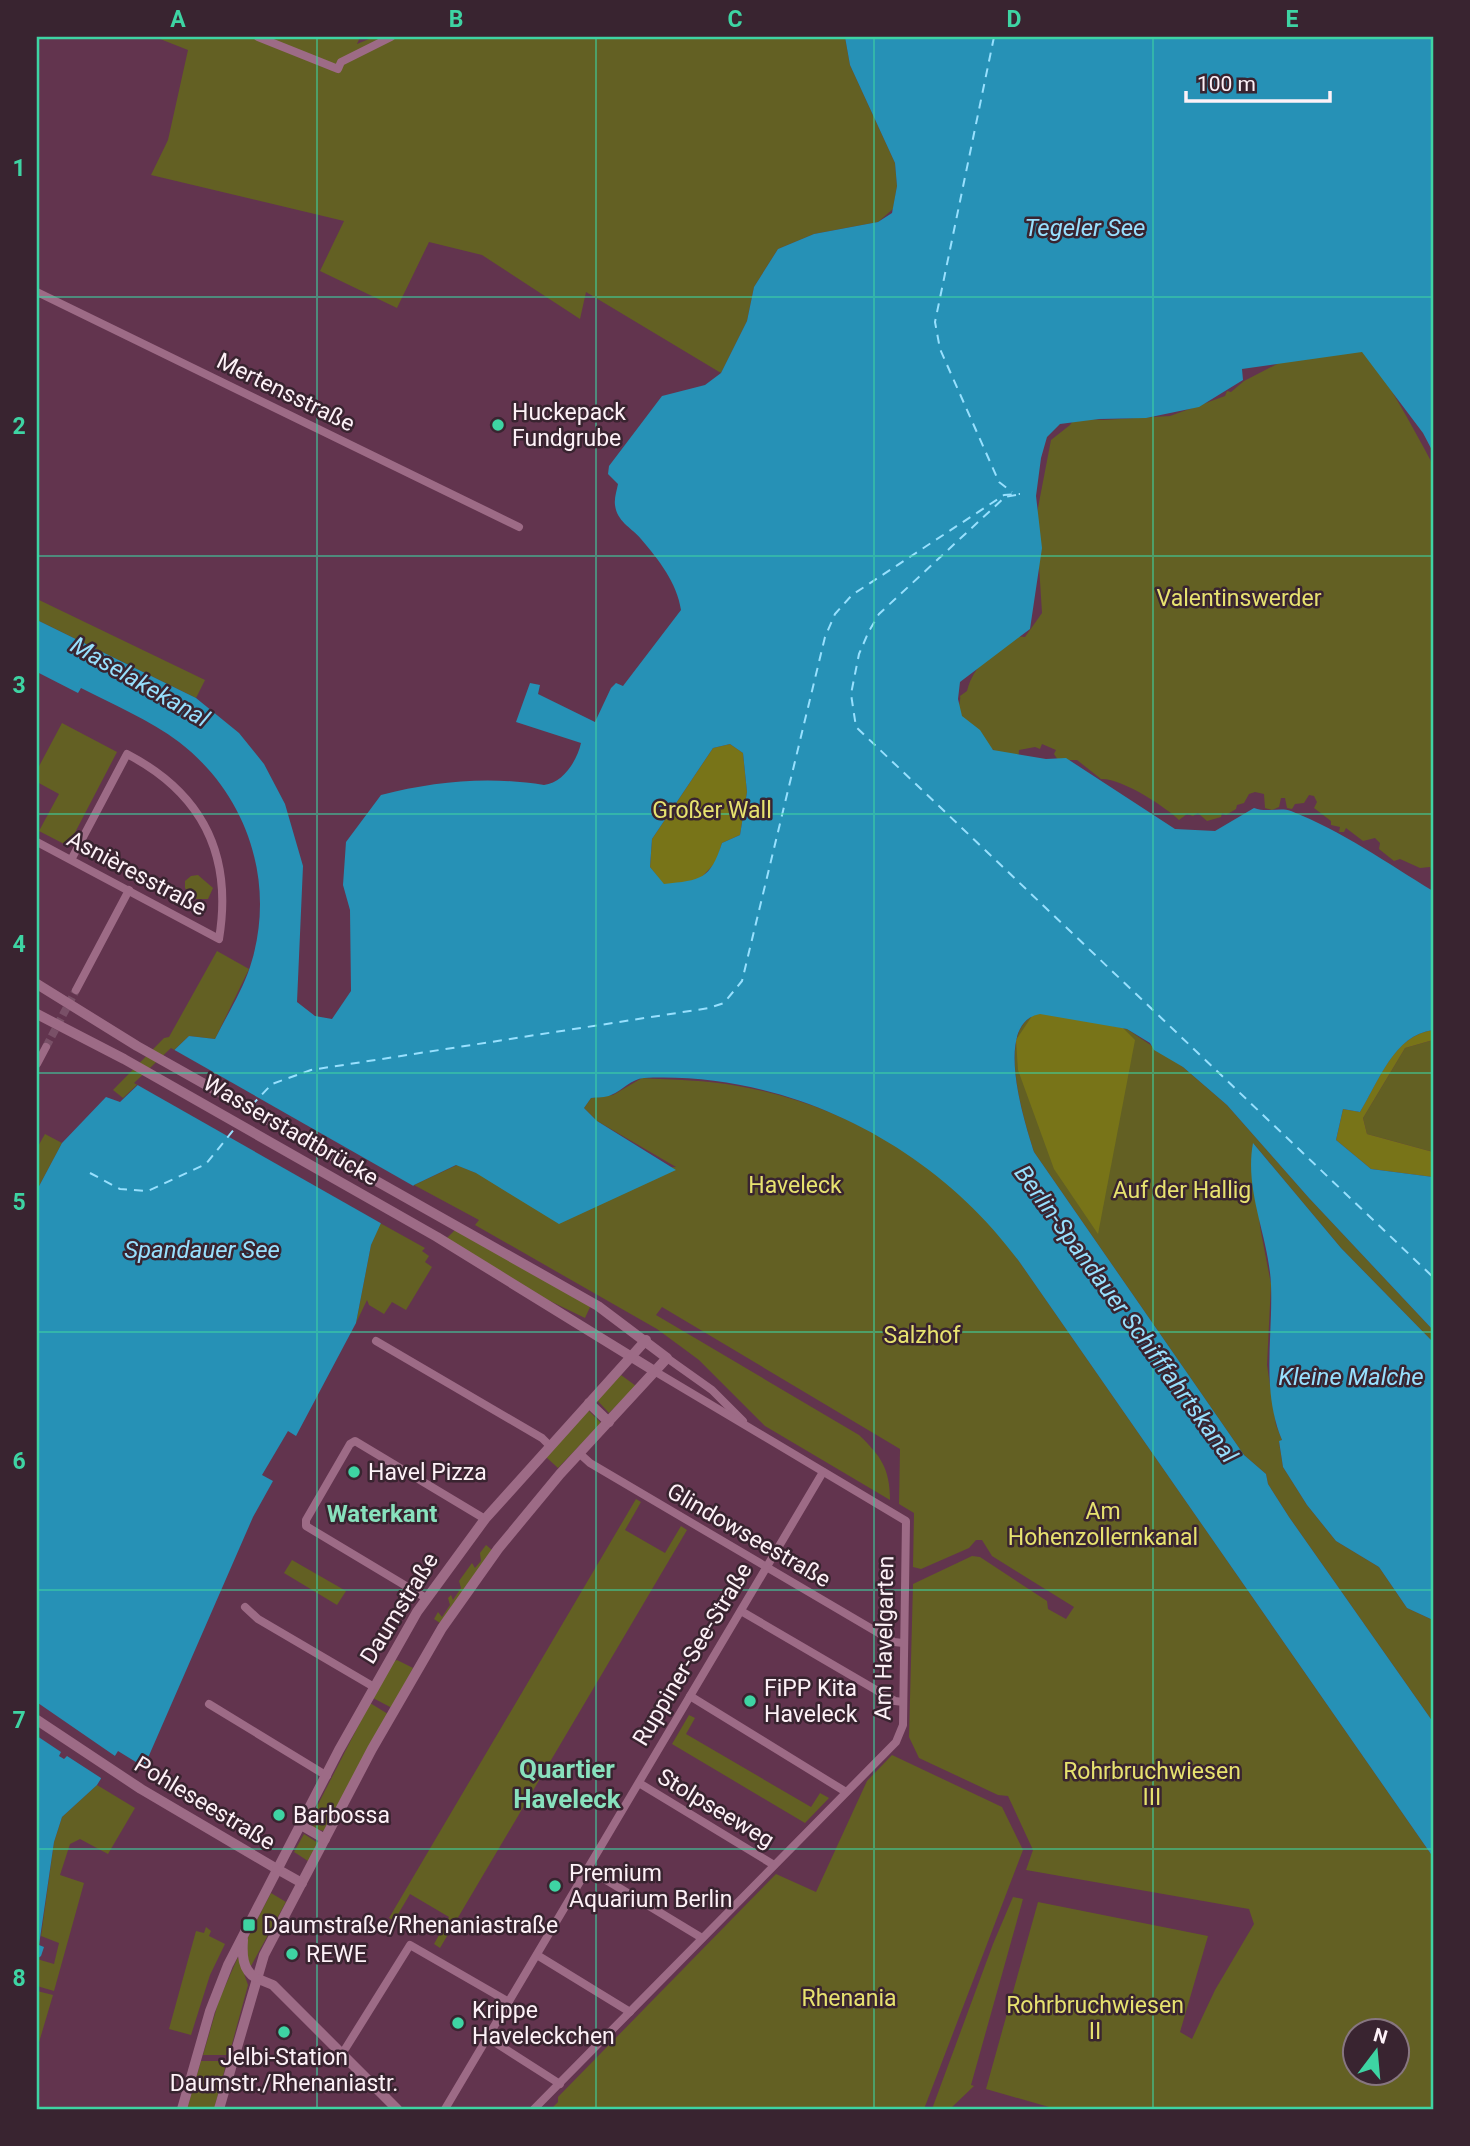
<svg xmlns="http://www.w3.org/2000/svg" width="1470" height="2146" font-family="Roboto,sans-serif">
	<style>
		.green { fill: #636023; fill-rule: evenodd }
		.forest { fill: #787418 }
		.water { fill: #2691b6; fill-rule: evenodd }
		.pier { fill: #62344e }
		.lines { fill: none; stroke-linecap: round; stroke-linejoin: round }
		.ferry { stroke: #98e0fe; stroke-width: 2; stroke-dasharray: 9 7; stroke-linecap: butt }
		.minor-tunnel { stroke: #795067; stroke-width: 8; stroke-dasharray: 8 4; stroke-linecap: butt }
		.minor { stroke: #9d6b86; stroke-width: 8 }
		.tertiary { stroke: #9d6b86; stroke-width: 10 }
		.secondary { stroke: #9d6b86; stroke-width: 10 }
		.grid { fill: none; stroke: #3ed4a3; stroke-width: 2; stroke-opacity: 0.55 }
		.poi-dot { fill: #3ed4a3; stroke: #392430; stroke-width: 2.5 }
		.labels { text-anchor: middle; stroke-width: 5; stroke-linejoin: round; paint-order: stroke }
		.street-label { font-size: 23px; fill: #fdf1f7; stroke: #392430 }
		.poi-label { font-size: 23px; fill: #fdf1f7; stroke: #392430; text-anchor: start }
		.park-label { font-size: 23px; fill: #e7e26f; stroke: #392430 }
		.water-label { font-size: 24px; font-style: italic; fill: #98e0fe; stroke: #392430 }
		.neighbourhood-label { font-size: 24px; font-weight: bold; fill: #88e1bd; stroke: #392430 }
		.quarter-label { font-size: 26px; font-weight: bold; fill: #88e1bd; stroke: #392430 }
		.neatline { fill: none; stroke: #3ed4a3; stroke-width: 2.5 }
		.grid-label { font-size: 23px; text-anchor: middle; font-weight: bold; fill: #3ed4a3 }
	</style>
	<rect width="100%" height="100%" fill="#62344e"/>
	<g class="green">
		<polygon points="155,37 360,37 357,44 374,37 845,37 850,65 895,163 897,186 893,209 878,222 814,234 778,249 754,287 747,321 721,373 586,292 580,319 482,255 429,242 397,308 320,271 344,221 151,175 168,140 188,50"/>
		<path d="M1362,342C1388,384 1410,421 1433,465V883L1430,867L1420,868L1400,859L1394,861L1379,849L1380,843L1375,838L1363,841L1346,828L1344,832H1339L1340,827L1331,825V821L1314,808L1317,802L1314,796L1309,795L1304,803L1295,804L1292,809L1287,808L1285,798H1281L1279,807L1272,810L1265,808L1264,794L1255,792L1249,794L1244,803L1237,805L1236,809L1226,815L1222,813L1221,817L1207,821L1198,813L1193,816L1187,814L1179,820C1167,808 1122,778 1101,779L1077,760H1058L1054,754L1056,750L1042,744L1040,749L1035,747L1019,750L1018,764C996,751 960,735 959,706C959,703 961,699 960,696L967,691C974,664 992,654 1014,636L1025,637L1042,613L1036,518L1051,440L1070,425L1075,418L1103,420L1170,416L1225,396L1227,391L1231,392L1244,381L1281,362Z"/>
		<polygon points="37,599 205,680 196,698 37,620"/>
		<polygon points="62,723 117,752 68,846 39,831 59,794 37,782 37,770"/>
		<polygon points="198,875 213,888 208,899 193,899 185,888 185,881 191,876"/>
		<polygon points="217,951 249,969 215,1039 189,1036 123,1098 113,1090 164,1038 169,1037"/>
		<path d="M1035,1015L1127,1029L1183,1067L1227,1105L1309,1198L1433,1330V1342L1341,1248L1254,1144L1260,1227L1271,1284L1267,1365L1276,1425L1282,1440L1279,1442L1283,1467L1307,1505L1336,1541L1379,1567L1407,1608L1433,1620V1722L1289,1517L1268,1484L1266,1474L1244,1455L1034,1152C1025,1123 995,1031 1035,1015Z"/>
		<polygon points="1433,1040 1433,1152 1367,1134 1363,1118 1405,1048"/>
		<path d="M642,1078C674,1080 706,1080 738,1086C842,1104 938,1160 1005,1241L1433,1857V2109H1056L986,2089L1038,1902L1208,1936L1180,2032L1192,2039L1215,1990L1254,1924L1249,1909L1026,1870L1033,1850L1008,1796L998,1795L919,1758L909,1737L913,1584L972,1556L980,1557L1047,1601L1048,1609L1066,1619L1074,1607L992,1556L982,1540H976L969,1548L921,1569L913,1567L914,1513L899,1504L900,1449L662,1307L656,1315L859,1435C881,1456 890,1469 890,1500L765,1426L699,1360L657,1329L475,1225L479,1220L414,1185L457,1165L476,1173L676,1167L597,1121L584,1108L591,1098L613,1095ZM1354,2030H1396V2072H1354Z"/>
		<polygon points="45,1134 62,1143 37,1190 37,1148"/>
		<polygon points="380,1223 425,1248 422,1251 429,1256 425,1262 432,1267 406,1310 392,1302 384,1314 369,1305 367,1300 356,1323 371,1245"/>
		<polygon points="455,1230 591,1305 585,1318 548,1300 447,1238"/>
		<polygon points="621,1375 636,1386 609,1413 597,1400"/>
		<polygon points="588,1410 601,1423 558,1468 546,1457"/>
		<polygon points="636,1499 641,1502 625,1530 665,1553 681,1526 687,1530 440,1948 434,1944 449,1917 410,1894 394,1921 389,1918"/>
		<polygon points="486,1545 492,1550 440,1623 434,1619 438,1612 442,1617 450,1605 448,1598 451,1595 453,1600 461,1588 459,1581 472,1563 475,1568 481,1561 480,1553"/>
		<polygon points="292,1560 346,1591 337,1605 284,1573"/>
		<polygon points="397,1660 413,1668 392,1708 373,1698 393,1662"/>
		<polygon points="370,1703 388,1714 324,1831 315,1829 309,1822"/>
		<polygon points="689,1715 695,1718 686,1734 811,1807 820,1793 829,1798 805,1823 672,1744"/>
		<polygon points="892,1755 1002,1807 1023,1850 924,2109 551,2109 558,2102 558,2097 776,1874 816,1892 867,1781"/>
		<polygon points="97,1785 135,1808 108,1854 80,1839 70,1844 60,1875 84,1883 54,1991 37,1986 37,1959 54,1964 59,1943 41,1936 54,1842 62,1817"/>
		<polygon points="304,1834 318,1843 308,1861 294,1852"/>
		<polygon points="271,1893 286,1902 251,1966 248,1964 246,1941"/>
		<polygon points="1013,1897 1023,1899 971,2085 974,2086 950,2109 932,2109 993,1944"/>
		<polygon points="206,1927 211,1931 209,1936 225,1944 210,1975 191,2035 169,2029 196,1931 204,1933"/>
		<polygon points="238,1957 248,1985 229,2055 203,2055 219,2000"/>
		<polygon points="37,1991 53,1995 37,2049"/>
		<polygon points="201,2061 227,2061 214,2109 187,2109"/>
	</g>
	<g class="forest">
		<polygon points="730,744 743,753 747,792 740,835 722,843 716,862 699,880 664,885 650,867 652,839 713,748"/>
		<polygon points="1036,1010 1123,1028 1135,1040 1098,1234 1054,1169 1018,1070 1016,1040"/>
		<path d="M1433,1030V1040L1405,1048L1363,1118L1367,1134L1433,1152V1177L1371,1169L1336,1140L1343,1109L1360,1112C1379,1080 1394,1035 1433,1030Z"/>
	</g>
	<g class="water">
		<path d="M845,37H1433V452L1423,433L1362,352L1242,369L1243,380L1199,407L1146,418L1099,419L1060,424L1047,437L1041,458L1036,496L1042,548L1030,629L960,682L958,699L962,716L980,730L993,750L1046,759L1066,758L1175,829L1215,831L1254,808C1267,813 1280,807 1291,811C1342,831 1387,863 1433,891V1030C1394,1035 1379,1081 1360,1112L1343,1109L1336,1140L1371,1169L1433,1177V1330L1309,1198L1227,1105L1183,1067L1154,1050L1150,1043L1127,1029L1040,1014C992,1022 1025,1124 1034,1152L1244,1455L1266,1474L1268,1484L1289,1517L1433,1722V1857L1023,1267C939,1148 792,1071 644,1078C631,1079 623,1090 611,1095C605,1098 598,1097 591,1098L584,1108L597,1121L676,1170L559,1224L476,1173L456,1165L414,1185L381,1223L371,1245L356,1323L296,1436L288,1431L262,1475L273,1481L253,1517L144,1767L118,1751L97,1785L62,1817L54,1842L39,1945L44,1947L41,1956L37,1959V1190L62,1143L106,1097L120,1102L189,1036L215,1039C227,1015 242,991 250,967C277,884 248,795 179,742C150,720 114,705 81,688L78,693L37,672V620L196,698L239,733L264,764L285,804L303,866L297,1002L315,1016L332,1019L351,991L350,910L343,885L346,842L381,795C435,781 489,776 544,785C563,783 577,761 581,743L516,722L530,683L540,685L538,694L595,722L611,688L616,683L623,686L681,610C677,583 659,560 641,539C632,528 617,522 615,505C614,498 617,490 618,484L608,474L609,466L662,396L705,385L721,373L747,321L754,287L778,249L814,234L878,222L892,213L897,186L895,163L850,65ZM730,744L743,753L747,792L740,835L722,843C710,880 701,880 664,884L650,867L652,839L713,748Z"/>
		<path d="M1253,1143L1341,1248L1433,1342V1620L1407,1608L1379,1567L1336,1541L1307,1505L1283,1467L1279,1441L1282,1440C1261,1389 1273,1338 1271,1285C1269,1236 1244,1192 1253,1143Z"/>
	</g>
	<g class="pier">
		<polygon points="171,1048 417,1188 384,1225 134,1083"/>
		<polygon points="38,1703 115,1756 120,1755 102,1783 101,1778 67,1756 64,1759 59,1756 61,1752 37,1736"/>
	</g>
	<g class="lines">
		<g class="ferry">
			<polyline points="994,37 935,322 940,349 999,482 1012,492"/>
			<polyline points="1016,495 1005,497 879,614 869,631 859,654 851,694 856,727 1433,1277"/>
			<polyline points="251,1106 272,1084 311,1070 709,1008 724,1003 742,981 825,637 835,614 852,595 1004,495 1020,494"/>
			<polyline points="90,1173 120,1189 148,1191 206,1164 235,1128"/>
		</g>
		<polyline class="minor-tunnel" points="46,1047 76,990"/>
		<g class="minor">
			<polyline points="258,37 338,69 341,62 391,37"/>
			<polyline points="37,292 519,527"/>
			<path d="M37,842L219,939C233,855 202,793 127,754L71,860"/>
			<polyline points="76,990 129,890"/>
			<polyline points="37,1064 46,1047"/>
			<polyline points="376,1341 542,1438 550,1446"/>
			<polyline points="667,1358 712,1390 743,1421"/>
			<polyline points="579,1453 590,1463 894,1642 903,1643"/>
			<polyline points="426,1598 306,1526 306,1520 350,1444 355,1441 485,1519"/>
			<polyline points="245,1607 258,1619 374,1687"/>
			<polyline points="741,1611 895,1701 903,1702"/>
			<polyline points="690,1696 846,1792"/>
			<polyline points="209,1704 327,1776"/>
			<polyline points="639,1783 774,1865"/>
			<polyline points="588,1869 702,1938"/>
			<polyline points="537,1955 630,2012"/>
			<polyline points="488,2038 560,2084"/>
			<polyline points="342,2054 410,1945 509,2002"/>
			<polyline points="445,2109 823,1472"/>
			<polyline points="534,2109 896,1742 903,1725 906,1521 656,1372"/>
		</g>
		<g class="tertiary">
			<polyline points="37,1720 141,1789 277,1869"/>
			<polyline points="256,1978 273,1985 397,2109"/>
		</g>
		<g class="secondary">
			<polyline points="37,984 137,1046 598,1306 667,1358 560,1474 498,1549 442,1628 372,1749 264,1955 219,2109"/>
			<polyline points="37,1014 124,1059 437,1237 656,1372"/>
			<polyline points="589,1403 609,1422"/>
			<polyline points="301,1825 325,1839"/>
			<polyline points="277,1869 302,1883"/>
			<path d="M243,1940C242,1954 242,1970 256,1978"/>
			<polyline points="182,2109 210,2011 228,1965 339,1750 417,1612 485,1519 646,1340"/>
		</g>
	</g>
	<path class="grid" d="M317,37V2109M596,37V2109M874,37V2109M1153,37V2109M37,297H1433M37,556H1433M37,814H1433M37,1073H1433M37,1332H1433M37,1590H1433M37,1849H1433"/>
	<g class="poi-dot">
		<circle cx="498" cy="425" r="7"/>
		<circle cx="354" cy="1472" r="7"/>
		<circle cx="750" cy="1701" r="7"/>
		<circle cx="279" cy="1815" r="7"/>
		<circle cx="555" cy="1886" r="7"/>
		<rect x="242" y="1918" width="14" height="14" rx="3.5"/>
		<circle cx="292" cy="1954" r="7"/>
		<circle cx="458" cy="2023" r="7"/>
		<circle cx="284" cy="2032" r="7"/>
	</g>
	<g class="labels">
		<g class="street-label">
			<text transform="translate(286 392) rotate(26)" y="8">Mertensstraße</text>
			<text transform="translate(137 873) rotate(28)" y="8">Asnièresstraße</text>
			<text transform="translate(291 1130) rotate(30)" y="8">Wasserstadtbrücke</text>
			<text transform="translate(749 1535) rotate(30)" y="8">Glindowseestraße</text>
			<text transform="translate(399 1608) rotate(-58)" y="8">Daumstraße</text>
			<text transform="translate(884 1638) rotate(-89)" y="8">Am Havelgarten</text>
			<text transform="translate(692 1654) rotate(-59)" y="8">Ruppiner-See-Straße</text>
			<text transform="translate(205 1803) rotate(31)" y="8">Pohleseestraße</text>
			<text transform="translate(716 1808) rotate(31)" y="8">Stolpseeweg</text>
		</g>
		<g class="poi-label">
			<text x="512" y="420">Huckepack<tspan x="512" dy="26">Fundgrube</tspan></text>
			<text x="368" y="1480">Havel Pizza</text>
			<text x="764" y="1696">FiPP Kita<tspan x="764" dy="26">Haveleck</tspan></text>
			<text x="293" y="1823">Barbossa</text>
			<text x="569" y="1881">Premium<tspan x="569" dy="26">Aquarium Berlin</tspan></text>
			<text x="263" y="1933">Daumstraße/Rhenaniastraße</text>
			<text x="306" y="1962">REWE</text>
			<text x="472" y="2018">Krippe<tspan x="472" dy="26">Haveleckchen</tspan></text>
			<text x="284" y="2065" text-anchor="middle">Jelbi-Station<tspan x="284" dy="26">Daumstr./Rhenaniastr.</tspan></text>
		</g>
		<g class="park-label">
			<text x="1239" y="606">Valentinswerder</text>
			<text x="712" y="818">Großer Wall</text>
			<text x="795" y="1193">Haveleck</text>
			<text x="1182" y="1198">Auf der Hallig</text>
			<text x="922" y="1343">Salzhof</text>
			<text x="1103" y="1519">Am<tspan x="1103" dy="26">Hohenzollernkanal</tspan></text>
			<text x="1152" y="1779">Rohrbruchwiesen<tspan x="1152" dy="26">III</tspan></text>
			<text x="849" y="2006">Rhenania</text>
			<text x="1095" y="2013">Rohrbruchwiesen<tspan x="1095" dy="26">II</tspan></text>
		</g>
		<g class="water-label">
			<text x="1085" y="236">Tegeler See</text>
			<text transform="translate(140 682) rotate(30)" y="8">Maselakekanal</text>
			<text x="202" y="1258">Spandauer See</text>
			<text transform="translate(1126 1314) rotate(54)" y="8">Berlin-Spandauer Schifffahrtskanal</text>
			<text x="1351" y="1385">Kleine Malche</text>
		</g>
		<g class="neighbourhood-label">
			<text x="382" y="1522">Waterkant</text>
		</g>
		<g class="quarter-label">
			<text x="567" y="1778">Quartier<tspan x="567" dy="30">Haveleck</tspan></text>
		</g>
	</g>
	<rect width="1470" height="2146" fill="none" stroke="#392430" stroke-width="77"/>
	<g transform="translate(1376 2052) rotate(16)"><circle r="33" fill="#392430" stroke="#877680" stroke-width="2"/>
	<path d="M0-5L12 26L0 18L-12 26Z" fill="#3ed4a3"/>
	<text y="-10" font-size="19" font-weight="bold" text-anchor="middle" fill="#fdf1f7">N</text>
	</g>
	<path d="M1186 91v10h144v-10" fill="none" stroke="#fdf1f7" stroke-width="3.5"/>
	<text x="1197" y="91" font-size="21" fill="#fdf1f7" stroke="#392430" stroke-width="5" paint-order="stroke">100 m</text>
	<rect x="38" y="38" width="1394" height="2070" class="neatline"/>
	<g class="grid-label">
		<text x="178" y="27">A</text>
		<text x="456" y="27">B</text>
		<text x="735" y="27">C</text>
		<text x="1014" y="27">D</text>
		<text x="1292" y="27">E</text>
		<text x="19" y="176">1</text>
		<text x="19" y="434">2</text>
		<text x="19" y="693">3</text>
		<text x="19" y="952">4</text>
		<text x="19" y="1210">5</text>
		<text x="19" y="1469">6</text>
		<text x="19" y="1728">7</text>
		<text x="19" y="1986">8</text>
	</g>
</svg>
